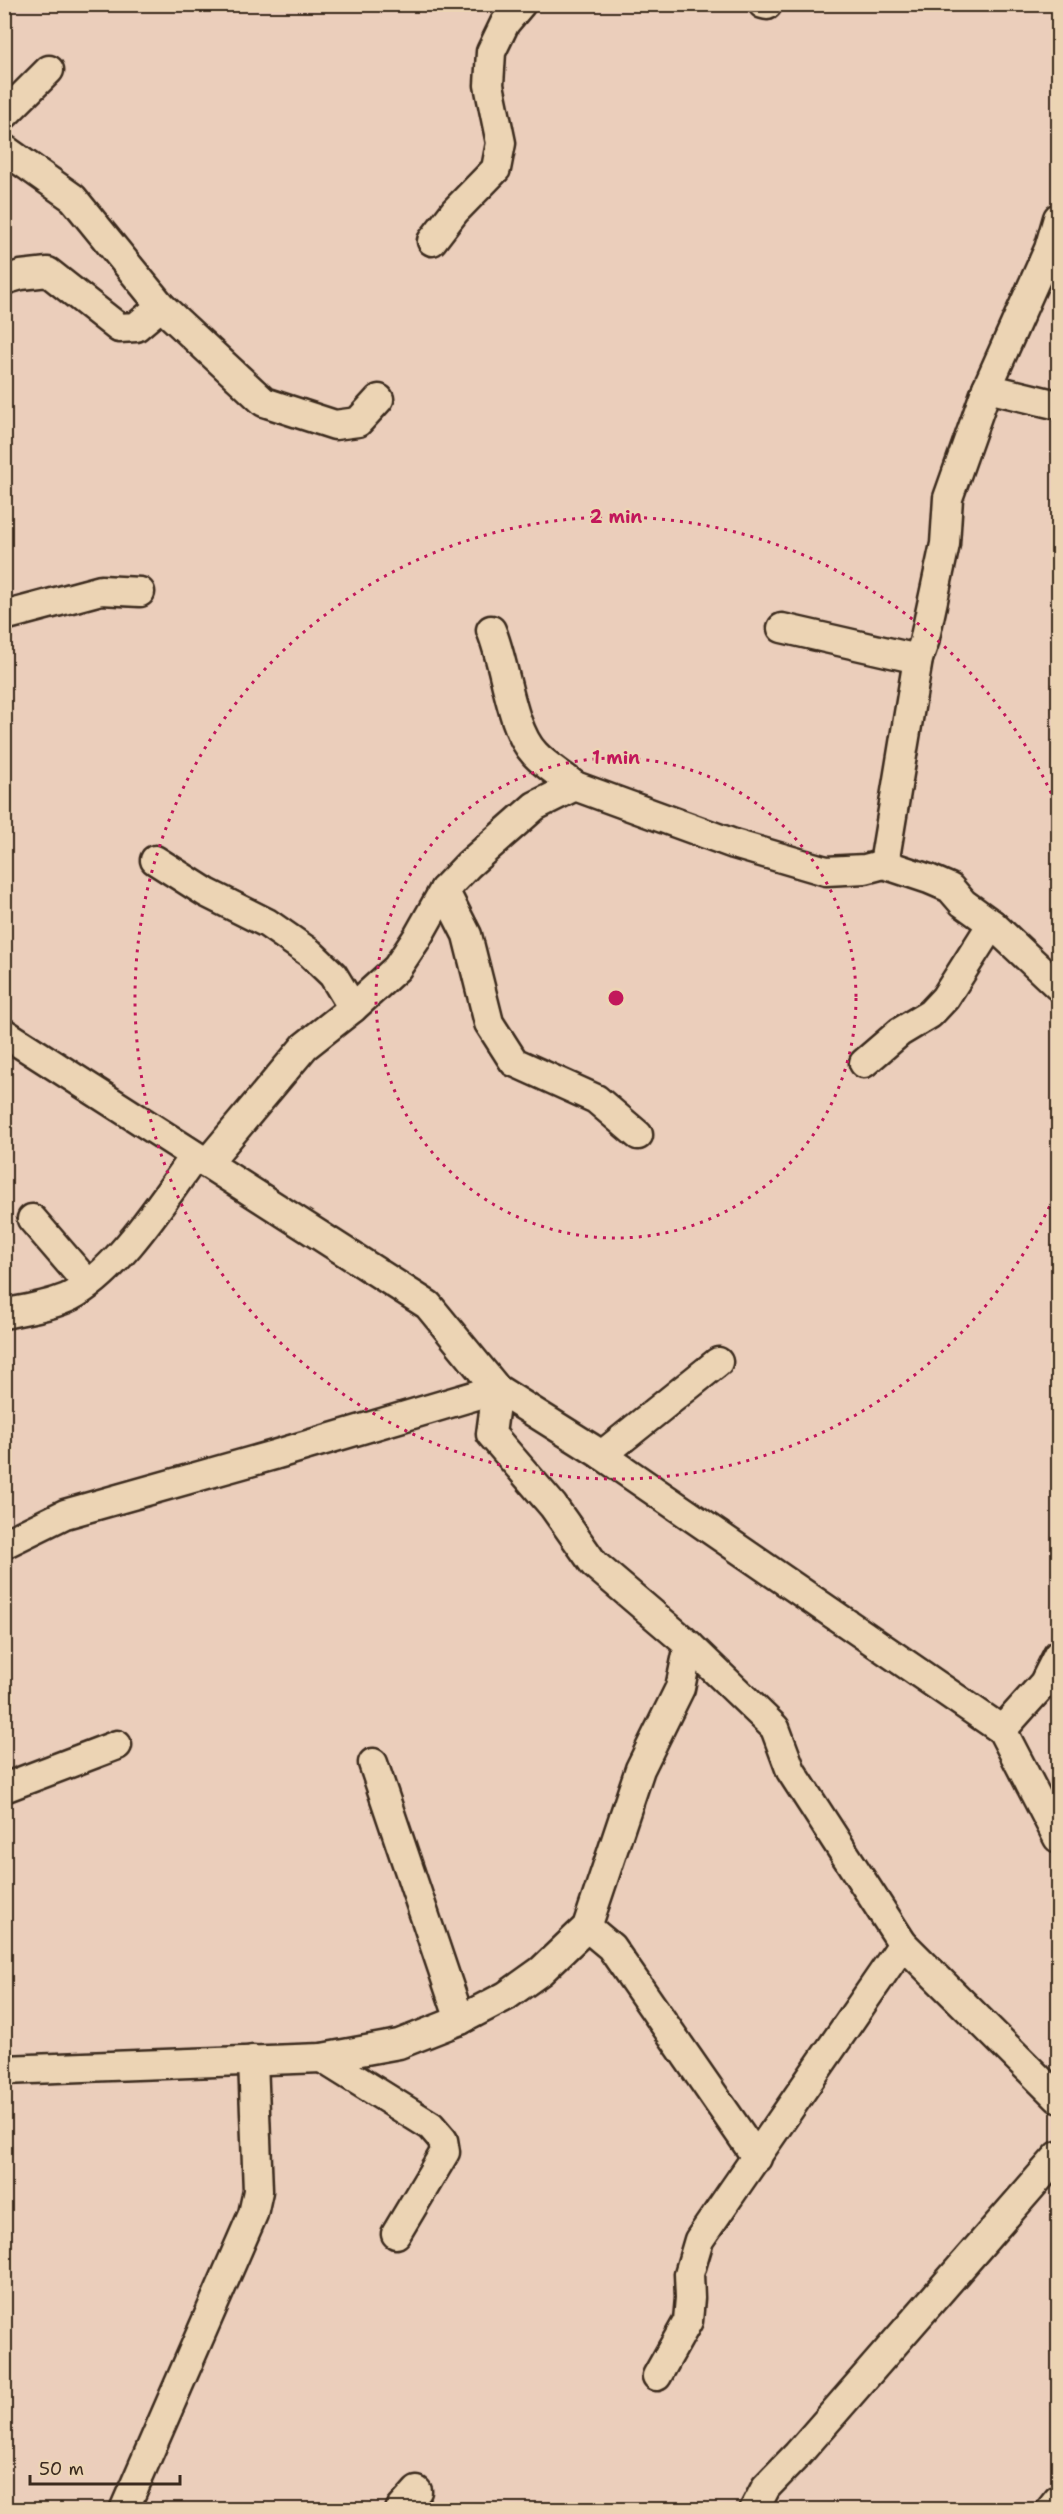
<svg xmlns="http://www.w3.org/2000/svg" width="1063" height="2514" font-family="'Shantell Sans',sans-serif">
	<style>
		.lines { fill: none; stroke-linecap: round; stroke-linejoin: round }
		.minor-casing { stroke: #3b2a1e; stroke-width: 33 }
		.minor { stroke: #ecd4b4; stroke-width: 28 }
		.ring { fill: none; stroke: #c2185b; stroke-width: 3; stroke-dasharray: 3 6 }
		.centre { fill: #c2185b; stroke: #ecd4b4; stroke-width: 3 }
		.ring-label { font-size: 18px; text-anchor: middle; font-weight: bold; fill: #c2185b; stroke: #ecd4b4; stroke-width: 4.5; stroke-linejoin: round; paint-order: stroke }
	</style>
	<rect width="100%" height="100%" fill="#ebcebb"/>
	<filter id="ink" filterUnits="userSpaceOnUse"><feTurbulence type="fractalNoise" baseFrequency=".0167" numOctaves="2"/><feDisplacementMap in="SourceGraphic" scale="12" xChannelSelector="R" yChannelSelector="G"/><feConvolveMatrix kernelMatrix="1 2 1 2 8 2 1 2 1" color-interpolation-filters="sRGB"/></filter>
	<g filter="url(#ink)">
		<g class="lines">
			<defs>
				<g id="minor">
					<polyline points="763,4 767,5"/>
					<polyline points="4,115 49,70"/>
					<polyline points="4,149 73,198 161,306 264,402 335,425 358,422 379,399"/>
					<polyline points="432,241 455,211 496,169 501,143 489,85 491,52 505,23 521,4"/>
					<polyline points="4,280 21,275 48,272 119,328 136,327 161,306"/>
					<polyline points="987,388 1058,405"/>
					<polyline points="4,616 101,590 140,592"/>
					<polyline points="782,628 918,659"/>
					<path d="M491,630C506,665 510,728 535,754C546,766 562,775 575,786"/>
					<polyline points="155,860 207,893 267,923 310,953 333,975 353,1008"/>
					<polyline points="884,864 918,659 924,642 945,544 948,498 987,388 1049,249 1058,218"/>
					<polyline points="444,890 467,935 489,1023 514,1062 596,1099 638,1135"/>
					<polyline points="4,1033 428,1305 497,1389 602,1455 1002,1730 1058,1838"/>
					<polyline points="864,1063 900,1032 930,1014 945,998 992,924"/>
					<polyline points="207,1163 305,1046 353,1008 397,968 417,938 444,890 468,865 535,806 575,786 734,844 826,871 865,869 884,864 929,879 950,888 963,903 992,924 1058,986"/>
					<polyline points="32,1219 88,1284"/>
					<path d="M4,1314C26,1309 51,1306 71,1296C119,1270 163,1200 195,1156"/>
					<polyline points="602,1455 718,1362"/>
					<polyline points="4,1544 65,1514 274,1455 497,1389 491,1434 553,1506 594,1564 689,1645 775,1728 791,1771 903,1944 1058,2098"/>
					<polyline points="1002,1730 1044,1683 1058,1655"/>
					<polyline points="373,1763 460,2020"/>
					<polyline points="4,1788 117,1745"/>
					<polyline points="587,1927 611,1947 757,2158"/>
					<polyline points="322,2058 431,2126 443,2140 445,2152 396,2234"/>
					<polyline points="4,2070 322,2058 399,2044 460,2020 506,1996 541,1971 587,1927 640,1769 680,1688 689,1645"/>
					<polyline points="657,2376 688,2321 690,2298 689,2274 699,2240 903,1944"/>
					<polyline points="124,2510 253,2214 258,2191 253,2060"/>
					<polyline points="400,2510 417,2491"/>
					<polyline points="754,2510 766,2487 797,2455 1058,2156"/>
					<polyline points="1050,2510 1058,2500"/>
				</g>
			</defs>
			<use href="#minor" class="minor-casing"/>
			<use href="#minor" class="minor"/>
		</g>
	</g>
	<g class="ring">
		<circle cx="616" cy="998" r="240"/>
		<path d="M1057 1190A481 481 0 1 1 1057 806"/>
	</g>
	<circle cx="616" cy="998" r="9" class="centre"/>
	<g class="ring-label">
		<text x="616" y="523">2 min</text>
		<text x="616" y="764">1 min</text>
	</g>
	<rect width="1063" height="2514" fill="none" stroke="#ecd4b4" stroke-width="24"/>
	<rect x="12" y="12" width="1039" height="2490" fill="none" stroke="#3b2a1e" stroke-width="2" filter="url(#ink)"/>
	<path d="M30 2475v9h150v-9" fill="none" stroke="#3b2a1e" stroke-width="3"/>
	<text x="39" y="2475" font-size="18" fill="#3b2a1e" stroke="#ecd4b4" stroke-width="4.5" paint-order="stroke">50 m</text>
</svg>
